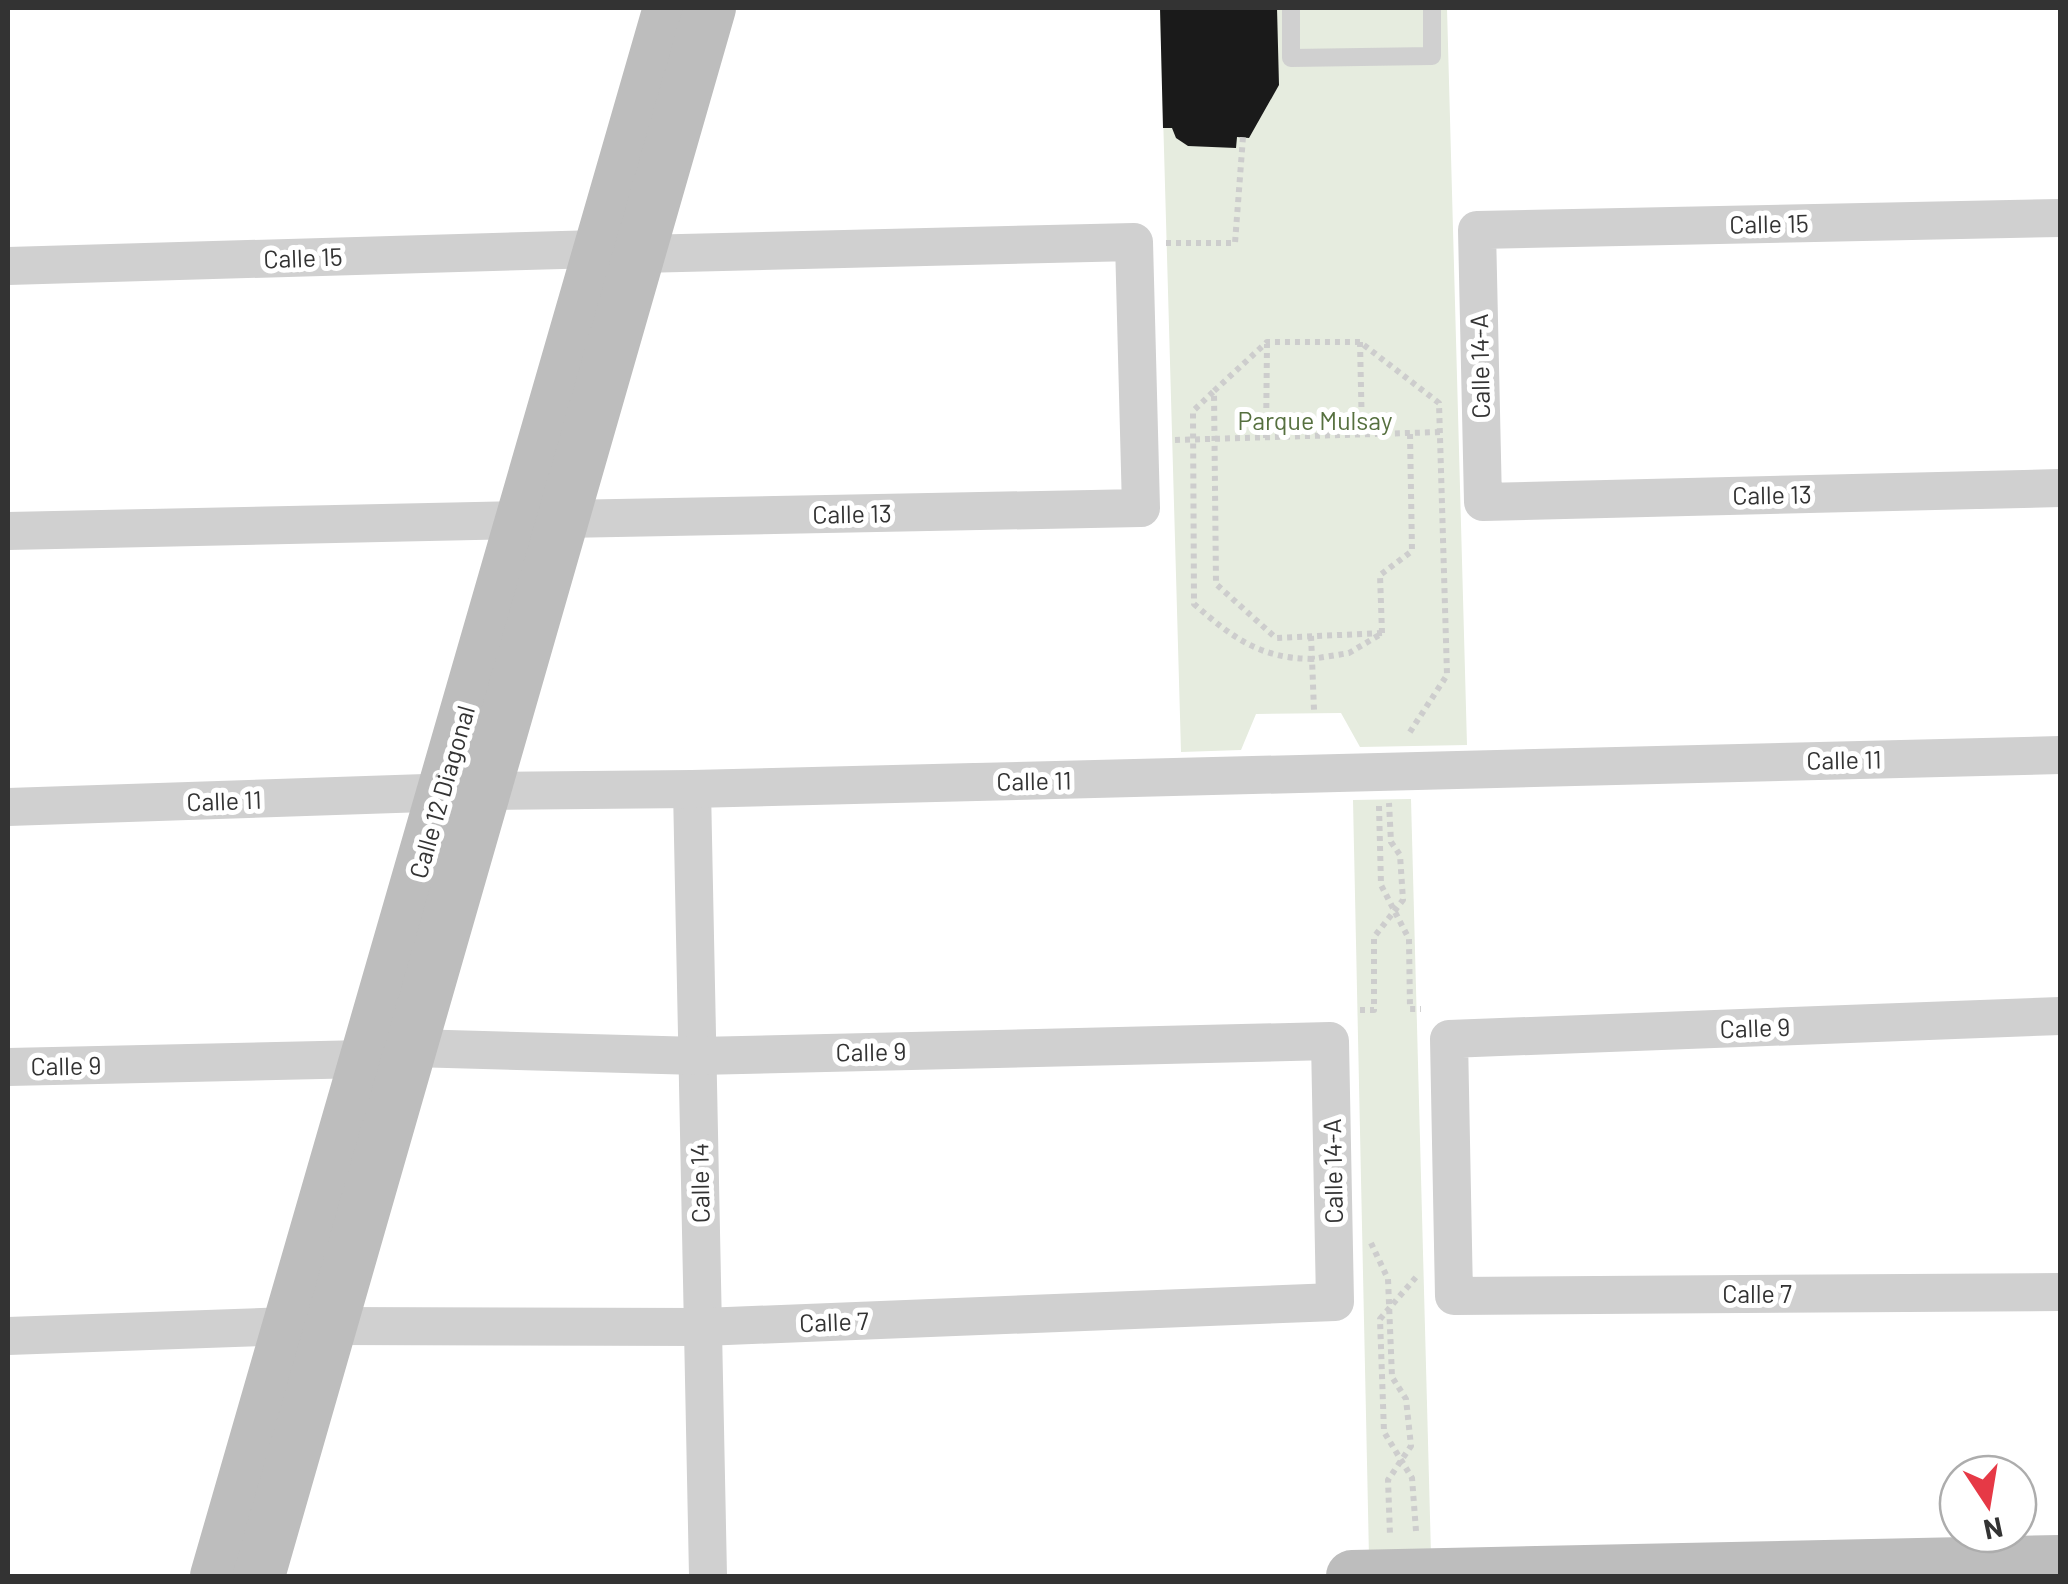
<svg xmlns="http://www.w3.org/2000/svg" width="2068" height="1584" font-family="Barlow,sans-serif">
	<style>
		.green { fill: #e6ecdf }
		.building { fill: #1a1a1a }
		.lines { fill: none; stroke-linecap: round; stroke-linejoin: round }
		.path { stroke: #cdcdcd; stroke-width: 6; stroke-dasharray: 5 5; stroke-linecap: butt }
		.lane { stroke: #d0d0d0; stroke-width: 18 }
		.street { stroke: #d0d0d0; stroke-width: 38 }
		.secondary { stroke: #bdbdbd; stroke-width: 52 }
		.labels { text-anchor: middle; stroke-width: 10; stroke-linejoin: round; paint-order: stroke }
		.street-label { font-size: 25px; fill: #333; stroke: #fff }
		.park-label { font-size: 25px; fill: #56703f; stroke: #fff }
	</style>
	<rect width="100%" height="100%" fill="#fff"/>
	<g class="green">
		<polygon points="1160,8 1447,8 1467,745 1360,747 1341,713 1256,714 1241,750 1181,752"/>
		<polygon points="1411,799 1431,1555 1369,1557 1353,800"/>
	</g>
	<polygon class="building" points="1160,8 1277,8 1279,85 1249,138 1237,137 1236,148 1188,146 1176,138 1172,128 1163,128"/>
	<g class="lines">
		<g class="path">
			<polyline points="1166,243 1235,243 1243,137"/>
			<polyline points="1360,342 1362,434"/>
			<path d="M1213,392L1193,411L1194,604C1233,638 1259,658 1312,659L1314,710"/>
			<polyline points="1266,438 1267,344"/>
			<polyline points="1175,440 1442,432"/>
			<polyline points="1382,633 1276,638 1216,584 1214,391 1267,342 1360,342 1439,403 1447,675 1408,735"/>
			<polyline points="1382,633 1380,575 1412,551 1410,433"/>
			<polyline points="1311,636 1312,659 1349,653 1381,634"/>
			<polyline points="1379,806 1381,885 1409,939 1410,1009 1421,1009"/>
			<polyline points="1360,1010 1374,1010 1374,937 1403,900 1400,855 1391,842 1389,803"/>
			<polyline points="1371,1243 1388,1279 1392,1377 1406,1399 1411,1446 1388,1480 1390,1535"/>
			<polyline points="1416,1531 1412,1478 1384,1432 1380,1319 1417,1276"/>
		</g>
		<polyline class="lane" points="1291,8 1291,58 1432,56 1432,8"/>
		<g class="street">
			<polyline points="2060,218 1477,230 1483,502 2060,488"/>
			<polyline points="8,266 598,249"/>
			<polyline points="563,519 1141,508 1134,242 640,254"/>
			<polyline points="8,531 520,520"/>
			<polyline points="692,789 708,1576"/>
			<polyline points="8,807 485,791 692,789 2060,755"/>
			<polyline points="2060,1016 1449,1039 1454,1296 2060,1292"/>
			<polyline points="8,1067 365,1059"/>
			<polyline points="332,1326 703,1327 1335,1302 1330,1041 698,1056 412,1048"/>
			<polyline points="8,1336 288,1326"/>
		</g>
		<g class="secondary">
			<polyline points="216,1576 669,8"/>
			<polyline points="259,1576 710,8"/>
			<polyline points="1352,1576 2060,1561"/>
		</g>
	</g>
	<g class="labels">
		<g class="street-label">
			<text transform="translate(1769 224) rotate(-1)" y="9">Calle 15</text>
			<text transform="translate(303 258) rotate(-2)" y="9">Calle 15</text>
			<text transform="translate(1480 366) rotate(-91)" y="9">Calle 14-A</text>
			<text transform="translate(1772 495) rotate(-1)" y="9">Calle 13</text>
			<text transform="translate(852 514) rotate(-1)" y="9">Calle 13</text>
			<text transform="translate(1844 760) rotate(-1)" y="9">Calle 11</text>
			<text transform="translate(1034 781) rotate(-1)" y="9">Calle 11</text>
			<text transform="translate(442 792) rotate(-74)" y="9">Calle 12 Diagonal</text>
			<text transform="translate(224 801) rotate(-2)" y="9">Calle 11</text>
			<text transform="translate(1755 1028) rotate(-2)" y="9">Calle 9</text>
			<text transform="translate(871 1052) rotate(-1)" y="9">Calle 9</text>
			<text transform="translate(66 1066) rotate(-1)" y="9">Calle 9</text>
			<text transform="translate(1333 1171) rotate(-91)" y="9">Calle 14-A</text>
			<text transform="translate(700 1183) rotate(-91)" y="9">Calle 14</text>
			<text x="1757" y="1303">Calle 7</text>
			<text transform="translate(834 1322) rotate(-2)" y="9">Calle 7</text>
		</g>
		<g class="park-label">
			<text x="1315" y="430">Parque Mulsay</text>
		</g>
	</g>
	<rect width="2068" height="1584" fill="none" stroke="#333333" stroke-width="20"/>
	<g transform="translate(1988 1504) rotate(168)"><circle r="48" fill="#ffffff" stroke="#adadad" stroke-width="2.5"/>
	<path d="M0-8L18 38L0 25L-18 38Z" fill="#e63946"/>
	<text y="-15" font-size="28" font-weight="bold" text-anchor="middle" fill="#333333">N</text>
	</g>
</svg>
